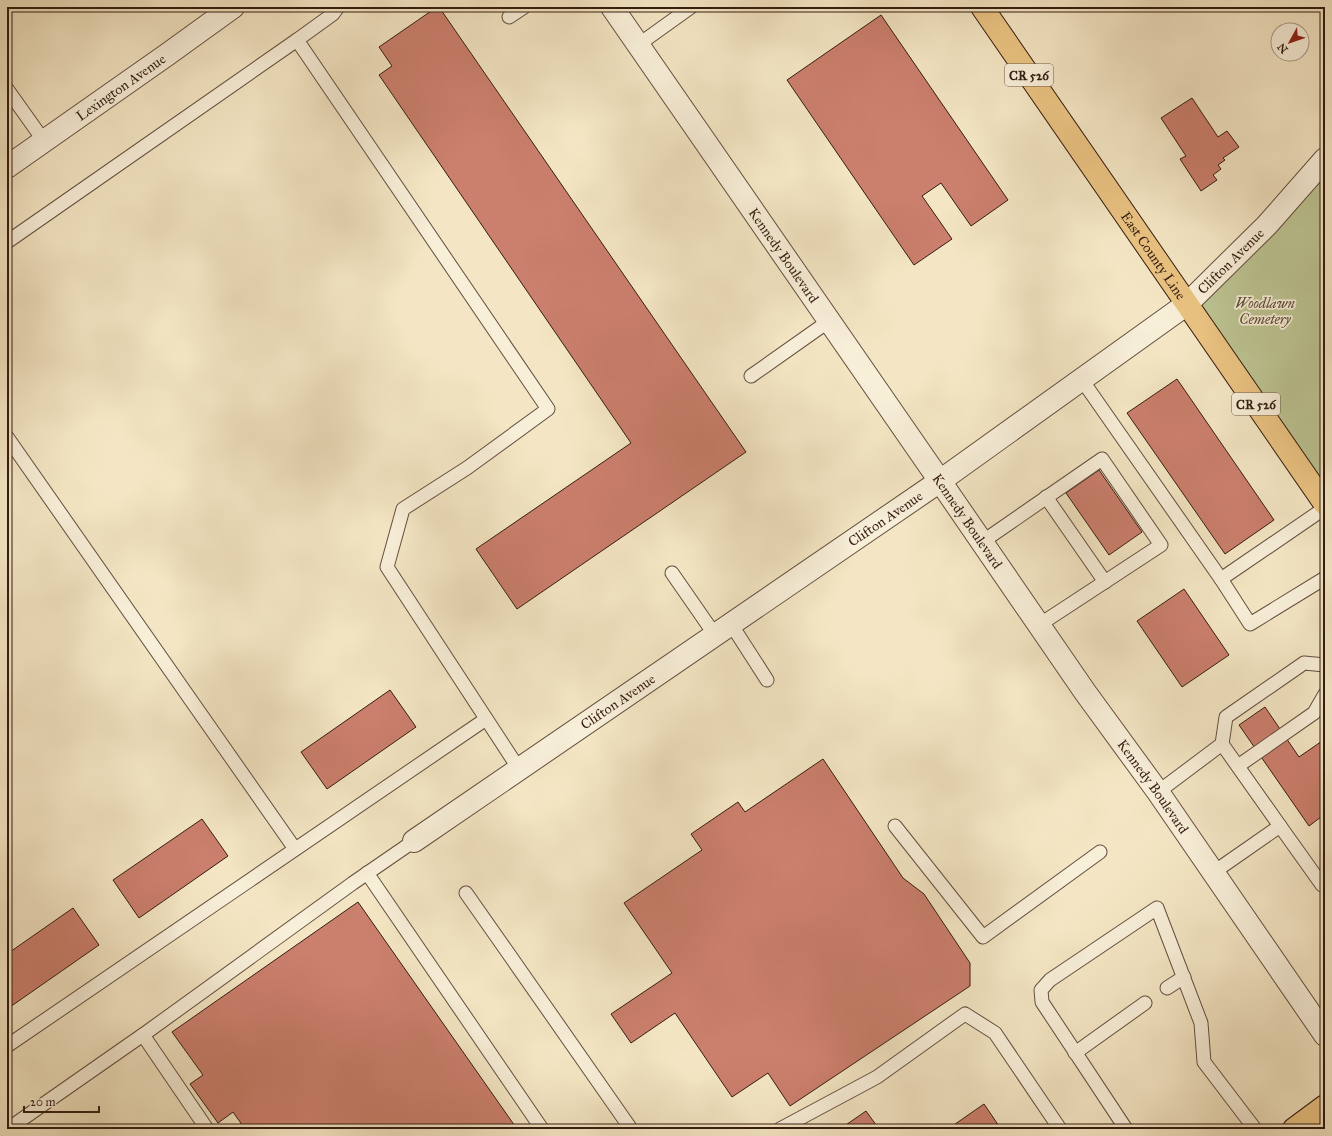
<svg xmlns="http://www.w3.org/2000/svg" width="1332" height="1136" font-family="'IM FELL Great Primer',serif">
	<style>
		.green { fill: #bdc493; stroke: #787052 }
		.building { fill: #cb7f6d; stroke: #341c11 }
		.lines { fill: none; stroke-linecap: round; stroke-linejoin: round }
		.service-casing { stroke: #644e3e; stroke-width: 15 }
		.minor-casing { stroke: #644e3e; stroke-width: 24 }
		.tertiary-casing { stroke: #644e3e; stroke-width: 24 }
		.primary-casing { stroke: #341c11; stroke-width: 24 }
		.trunk-casing { stroke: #341c11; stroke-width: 24 }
		.service { stroke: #f8efd9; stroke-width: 13 }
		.minor { stroke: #f8efd9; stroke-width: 22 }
		.tertiary { stroke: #f8efd9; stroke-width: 22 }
		.primary { stroke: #eac382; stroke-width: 22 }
		.trunk { stroke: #eac382; stroke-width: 22 }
		.labels { text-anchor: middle; stroke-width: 3.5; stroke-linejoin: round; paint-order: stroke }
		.shield { fill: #f8efd9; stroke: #6f5b4d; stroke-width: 1 }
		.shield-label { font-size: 13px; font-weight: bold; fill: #341c11 }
		.street-label { font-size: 14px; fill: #341c11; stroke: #f8efd9 }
		.park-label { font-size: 14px; font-style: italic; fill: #5d4e38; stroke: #f8efd9 }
	</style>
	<rect width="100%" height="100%" fill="#f4e6c4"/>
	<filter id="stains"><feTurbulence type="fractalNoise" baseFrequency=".005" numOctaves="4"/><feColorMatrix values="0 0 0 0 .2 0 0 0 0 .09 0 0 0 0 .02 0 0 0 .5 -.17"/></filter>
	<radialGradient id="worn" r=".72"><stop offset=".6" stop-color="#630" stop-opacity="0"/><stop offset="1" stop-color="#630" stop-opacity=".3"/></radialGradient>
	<polygon class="green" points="1325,159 1325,504 1187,304"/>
	<g class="building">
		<polygon points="437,7 439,7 746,452 517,609 476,549 631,443 379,75 392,66 379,47"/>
		<polygon points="881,15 1008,200 971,226 941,183 922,196 952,239 914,265 787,80"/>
		<polygon points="1192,98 1218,137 1227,131 1239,147 1223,158 1225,160 1218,165 1221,169 1213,175 1217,180 1201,191 1180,159 1186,156 1161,118"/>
		<polygon points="1177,379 1274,520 1225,554 1127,413"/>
		<polygon points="1099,470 1142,532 1109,555 1066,493"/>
		<polygon points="1184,589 1229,655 1182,687 1137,621"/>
		<polygon points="390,690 416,727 327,789 301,752"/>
		<polygon points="1265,707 1299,757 1325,739 1325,814 1309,826 1239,725"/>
		<polygon points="823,759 903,878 924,894 970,963 970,986 790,1106 768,1073 732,1097 675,1013 631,1043 611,1014 672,973 624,903 702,850 691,834 738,802 745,812"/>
		<polygon points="202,819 228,856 139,918 113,880"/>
		<polygon points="358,902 517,1129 245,1129 233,1112 218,1123 190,1084 203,1075 172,1032"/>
		<polygon points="73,908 99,945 10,1007 7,1003 7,954"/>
		<polygon points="984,1104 1001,1129 948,1129"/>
		<polygon points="866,1111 879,1129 840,1129"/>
	</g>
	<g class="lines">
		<defs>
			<g id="service">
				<polyline points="509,17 524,7"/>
				<polyline points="297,40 333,14 338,7"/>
				<polyline points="638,45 691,7"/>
				<polyline points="7,89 44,141"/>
				<polyline points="7,242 297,40 548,409 467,468 403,509 387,567 519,769"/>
				<polyline points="751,376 829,321"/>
				<polyline points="1082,380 1221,579"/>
				<polyline points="7,437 295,849"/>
				<polyline points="1046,497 1105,582"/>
				<polyline points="1325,508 1221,579 1250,624 1325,578"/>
				<polyline points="982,542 1102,459 1161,545 1039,625"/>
				<polyline points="672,573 715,635"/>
				<polyline points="731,624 767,680"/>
				<polyline points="1238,766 1314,713 1325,694"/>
				<polyline points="1158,792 1222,744"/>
				<polyline points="895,826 983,937 1100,852"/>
				<polyline points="1280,826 1222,744 1226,717 1304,663 1325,665"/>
				<polyline points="1214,872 1280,826 1322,885"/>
				<polyline points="367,873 542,1129"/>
				<polyline points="466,893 506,950 631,1129"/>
				<polyline points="1167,988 1184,977"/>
				<polyline points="143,1035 207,1129"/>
				<polyline points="7,1046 486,719"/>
				<polyline points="1075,1053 1145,1003"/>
				<polyline points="8,1129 147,1032 353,883 414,841"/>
				<polyline points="780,1129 877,1077 965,1014 995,1033 1060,1129"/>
				<polyline points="1126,1129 1042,1002 1041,990 1050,980 1157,908 1201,1023 1204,1062 1255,1129"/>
			</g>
			<g id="minor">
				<path id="s1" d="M7,167L168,54L233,7"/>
				<path id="s2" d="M414,841L940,481"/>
			</g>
			<g id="tertiary">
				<path id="s3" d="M612,7L940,481L1085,692L1158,792L1325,1035"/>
				<path id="s4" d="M940,481L1187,304L1267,225L1325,159"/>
			</g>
			<g id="primary">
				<path id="s5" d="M982,7L1325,504"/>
			</g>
			<polyline id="trunk" points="1294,1129 1325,1106"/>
		</defs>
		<use href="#service" class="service-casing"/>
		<use href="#minor" class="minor-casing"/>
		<use href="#tertiary" class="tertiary-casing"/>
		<use href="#primary" class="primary-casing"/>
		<use href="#trunk" class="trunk-casing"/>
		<use href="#service" class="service"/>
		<use href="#minor" class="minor"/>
		<use href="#tertiary" class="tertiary"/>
		<use href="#primary" class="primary"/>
		<use href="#trunk" class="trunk"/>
	</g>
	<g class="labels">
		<g class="shield">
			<rect x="1005" y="64" width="48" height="22" rx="3"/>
			<rect x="1232" y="393" width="48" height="22" rx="3"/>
		</g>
		<g class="shield-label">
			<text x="1029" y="80">CR 526</text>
			<text x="1256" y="409">CR 526</text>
		</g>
		<g class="street-label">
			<text dy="5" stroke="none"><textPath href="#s1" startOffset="139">Lexington Avenue</textPath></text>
			<text dy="5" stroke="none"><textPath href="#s3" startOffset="302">Kennedy Boulevard</textPath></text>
			<text dy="5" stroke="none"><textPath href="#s5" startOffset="302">East County Line</textPath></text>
			<text dy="5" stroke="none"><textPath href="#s4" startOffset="365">Clifton Avenue</textPath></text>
			<text dy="5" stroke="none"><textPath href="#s2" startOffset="571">Clifton Avenue</textPath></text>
			<text dy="5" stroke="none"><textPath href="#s3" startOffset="625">Kennedy Boulevard</textPath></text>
			<text dy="5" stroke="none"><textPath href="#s2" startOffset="247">Clifton Avenue</textPath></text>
			<text dy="5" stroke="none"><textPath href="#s3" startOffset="949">Kennedy Boulevard</textPath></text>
		</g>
		<g class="park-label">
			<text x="1265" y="308">Woodlawn<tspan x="1265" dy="16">Cemetery</tspan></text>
		</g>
	</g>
	<rect width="1332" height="1136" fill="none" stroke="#f4e6c4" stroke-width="24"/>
	<rect x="8" y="8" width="1316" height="1120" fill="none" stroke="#341c11" stroke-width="2"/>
	<rect x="12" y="12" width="1308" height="1112" fill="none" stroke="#341c11"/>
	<g transform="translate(1290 42) rotate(230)"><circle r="19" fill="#f8efd9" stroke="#aa9b89"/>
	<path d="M0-3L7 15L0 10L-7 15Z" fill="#8f2418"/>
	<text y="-6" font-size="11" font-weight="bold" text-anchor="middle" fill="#341c11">N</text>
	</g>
	<path d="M24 1106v6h75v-6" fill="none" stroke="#341c11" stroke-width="2"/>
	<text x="30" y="1106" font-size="12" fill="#341c11" stroke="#f8efd9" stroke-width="3" paint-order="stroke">20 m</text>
	<rect width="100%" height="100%" filter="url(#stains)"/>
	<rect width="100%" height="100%" fill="url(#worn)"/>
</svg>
